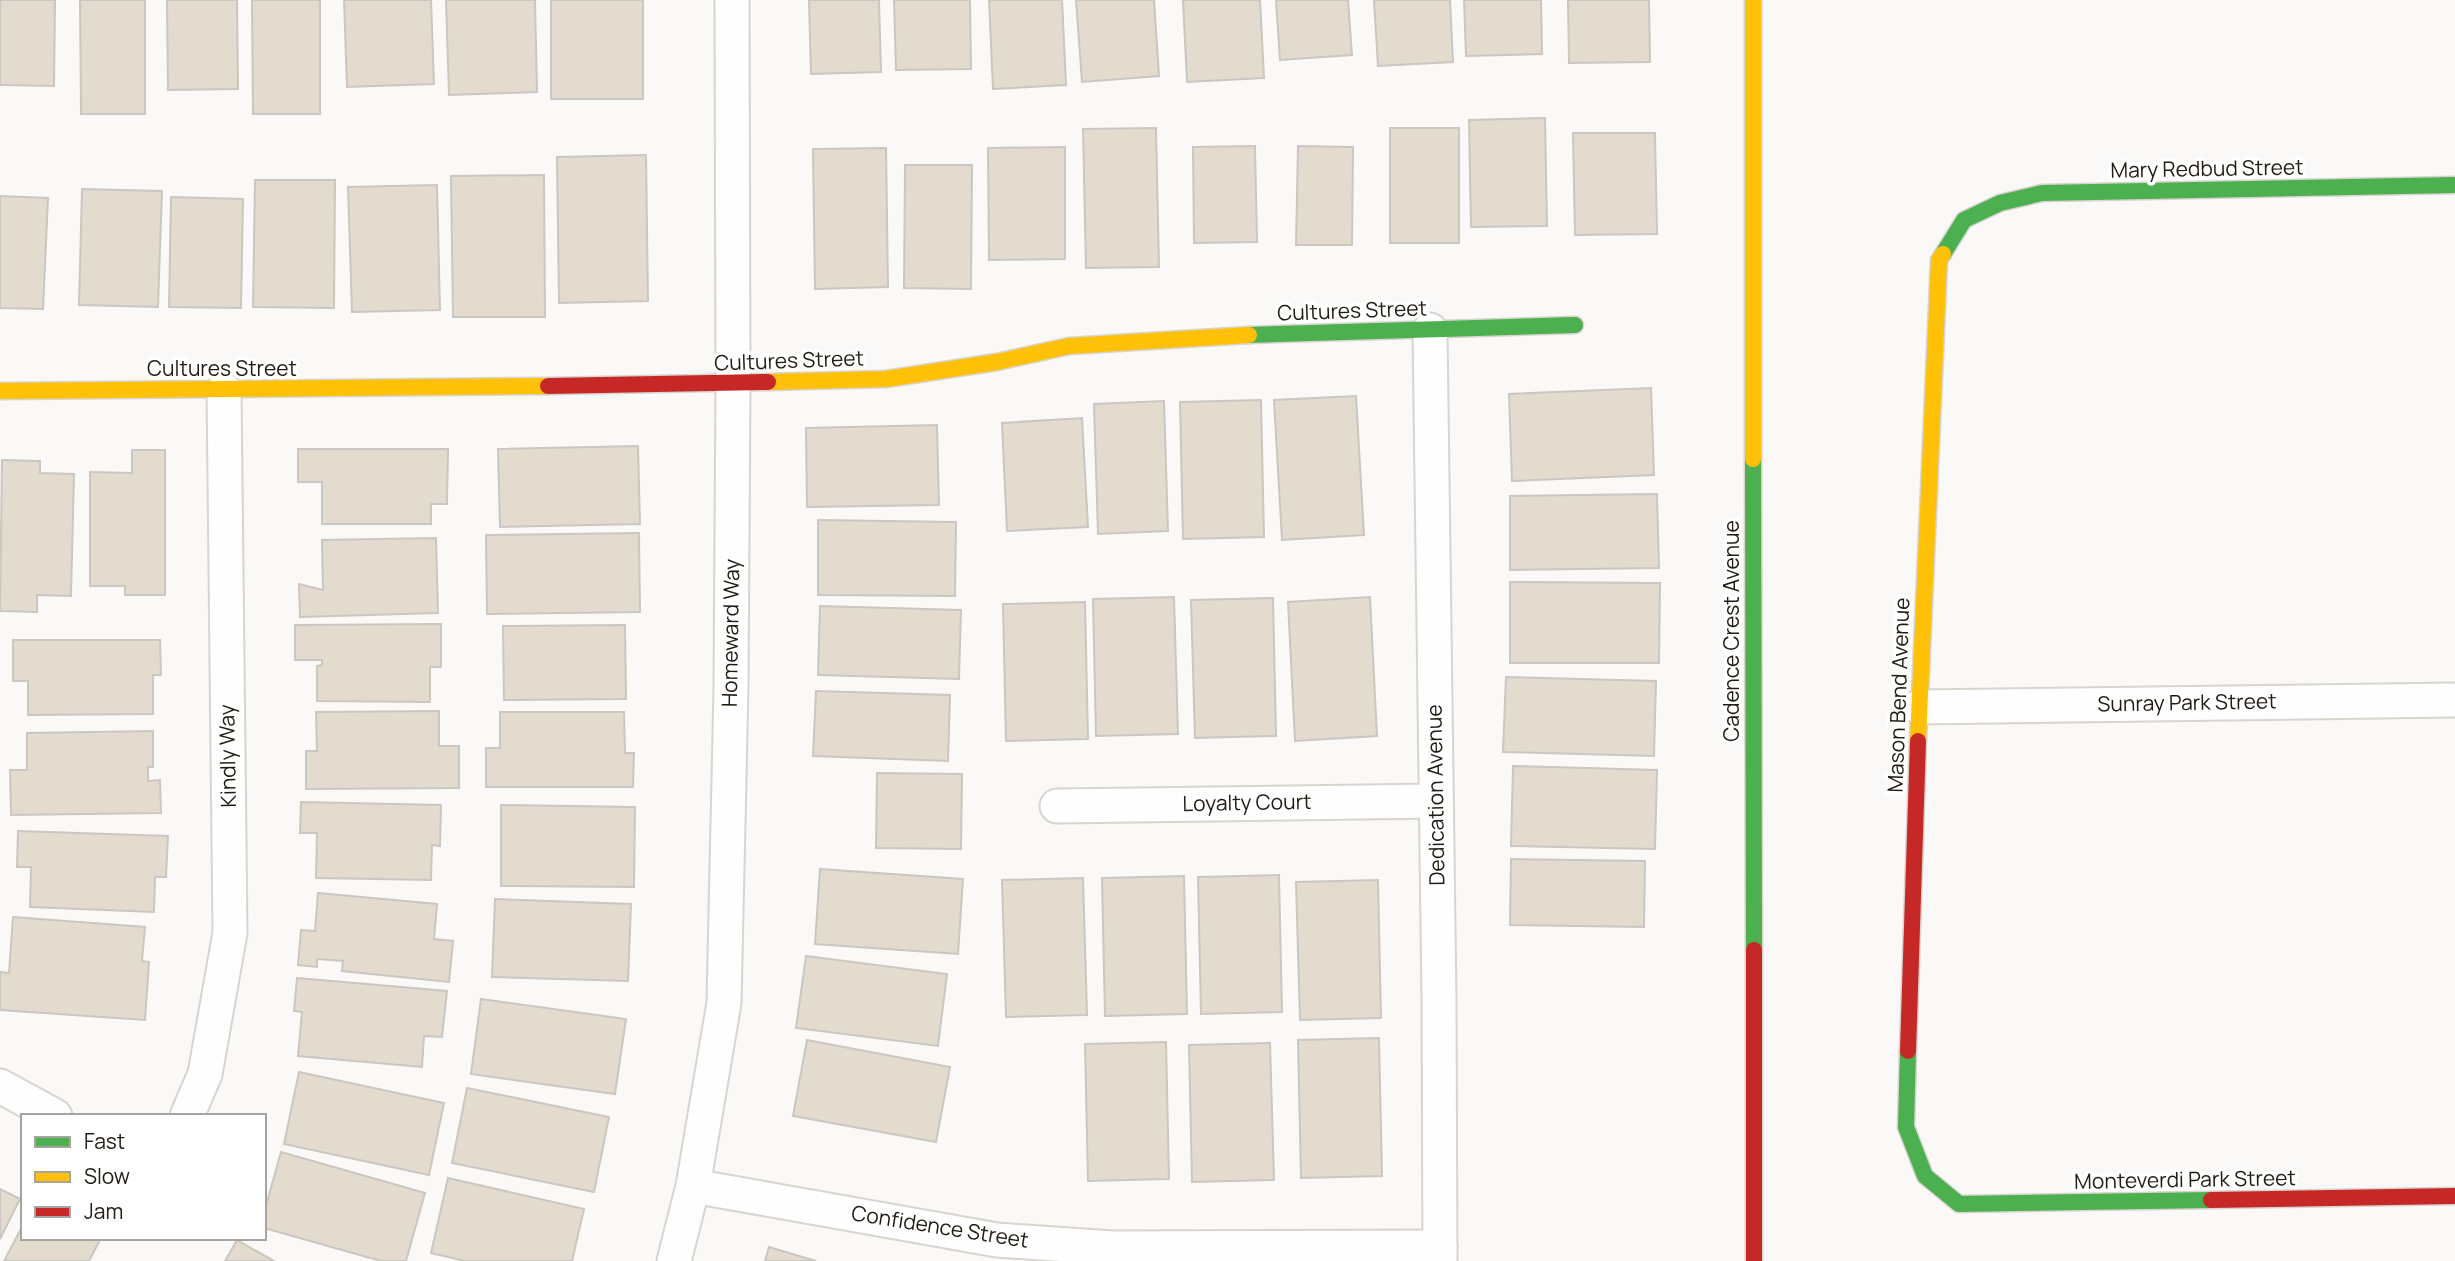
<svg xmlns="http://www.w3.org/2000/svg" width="2455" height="1261" font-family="Manrope,sans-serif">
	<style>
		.building { fill: #e2dbce; stroke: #cac6c1; stroke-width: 2 }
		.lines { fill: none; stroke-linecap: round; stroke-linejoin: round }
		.street-casing { stroke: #d8d4ce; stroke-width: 37 }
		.fast-casing { stroke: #d8d4ce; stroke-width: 19 }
		.slow-casing { stroke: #d8d4ce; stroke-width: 19 }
		.jam-casing { stroke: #d8d4ce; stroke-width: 19 }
		.street { stroke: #fefefe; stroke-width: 33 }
		.fast { stroke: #4caf50; stroke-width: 16 }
		.slow { stroke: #ffc107; stroke-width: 16 }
		.jam { stroke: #c62828; stroke-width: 16 }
		.labels { text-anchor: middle; stroke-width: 7; stroke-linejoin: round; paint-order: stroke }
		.street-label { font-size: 21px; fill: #211c13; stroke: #fff }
	</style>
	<rect width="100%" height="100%" fill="#fbf9f7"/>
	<g class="building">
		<polygon points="0,0 55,0 54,86 0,85"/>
		<polygon points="80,0 145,0 145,114 81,114"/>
		<polygon points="167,0 237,0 238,89 168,90"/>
		<polygon points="252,0 320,0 320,114 253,114"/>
		<polygon points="344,0 431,0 434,84 347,87"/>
		<polygon points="446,0 535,0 537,92 449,95"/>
		<rect x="551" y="0" width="92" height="99"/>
		<polygon points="809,0 879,0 881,72 811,74"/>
		<polygon points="894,0 970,0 971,69 896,70"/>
		<polygon points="989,0 1062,0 1066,85 993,89"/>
		<polygon points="1076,0 1154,0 1159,76 1082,82"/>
		<polygon points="1183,0 1260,0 1264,78 1187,82"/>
		<polygon points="1276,0 1348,0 1352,55 1280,60"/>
		<polygon points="1374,0 1450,0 1453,62 1378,66"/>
		<polygon points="1464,0 1541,0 1542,54 1466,56"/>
		<polygon points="1568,0 1649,0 1650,62 1569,63"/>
		<polygon points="1545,118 1547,226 1471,227 1469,120"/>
		<polygon points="1156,128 1159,267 1086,268 1083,129"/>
		<rect x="1390" y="128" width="69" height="115"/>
		<polygon points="1573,133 1655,133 1657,234 1575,235"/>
		<polygon points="1255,146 1257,242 1194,243 1193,147"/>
		<polygon points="1298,146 1353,147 1352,245 1296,245"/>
		<polygon points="1065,147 1065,259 989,260 988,148"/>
		<polygon points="886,148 888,287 815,289 813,149"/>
		<polygon points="646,155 648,301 559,303 557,157"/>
		<polygon points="905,165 972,165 971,289 904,288"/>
		<polygon points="544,175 545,317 453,317 451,176"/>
		<polygon points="255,180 335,180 334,308 253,307"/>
		<polygon points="437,185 440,310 352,312 348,187"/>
		<polygon points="82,189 162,191 158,307 79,305"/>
		<polygon points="0,196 48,198 43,309 0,308"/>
		<polygon points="171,197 243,199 241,308 169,307"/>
		<polygon points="1651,388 1654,475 1512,481 1509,394"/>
		<polygon points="1356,396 1364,535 1282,540 1274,400"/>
		<polygon points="1261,400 1264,537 1183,539 1180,402"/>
		<polygon points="1164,401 1168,531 1098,534 1094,404"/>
		<polygon points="1082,418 1088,527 1007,531 1002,423"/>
		<polygon points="937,425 939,505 807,507 806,428"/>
		<polygon points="638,446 640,524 500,527 498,449"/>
		<polygon points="298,449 448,449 447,504 431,504 431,524 322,524 322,482 298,482"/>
		<polygon points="132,450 165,450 165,595 125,595 125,586 90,586 90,472 132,473"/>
		<polygon points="2,460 40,461 40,473 74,474 71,596 37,595 37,612 0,611"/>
		<polygon points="1657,494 1659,568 1510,570 1510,496"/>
		<polygon points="818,520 956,522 955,596 818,595"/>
		<polygon points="639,533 640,612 487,614 486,535"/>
		<polygon points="436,538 438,613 300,617 299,584 323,590 322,540"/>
		<polygon points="1510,582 1660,583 1659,663 1510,663"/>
		<polygon points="1174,597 1178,734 1096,736 1093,599"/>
		<polygon points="1370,597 1377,736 1295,741 1288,602"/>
		<polygon points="1273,598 1276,736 1195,738 1191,600"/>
		<polygon points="1085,602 1088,739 1006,741 1003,604"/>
		<polygon points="820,606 961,610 959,679 818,675"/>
		<polygon points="441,624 441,667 430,667 430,702 317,701 317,666 322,665 322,660 295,660 295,625"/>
		<polygon points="625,625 626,699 504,700 503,626"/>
		<polygon points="13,640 160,640 161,675 153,675 153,714 28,715 28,681 13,681"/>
		<polygon points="1506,677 1656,681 1654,756 1503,752"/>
		<polygon points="816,691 950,695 948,761 813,756"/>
		<polygon points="439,711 439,746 459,746 459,788 306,789 306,751 317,751 316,712"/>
		<polygon points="500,712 624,712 625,753 634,753 633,787 486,787 486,748 500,748"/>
		<polygon points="153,731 153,767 148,767 148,781 160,780 161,813 11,815 10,770 27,770 27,733"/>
		<polygon points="1513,766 1657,770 1655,849 1511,846"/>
		<polygon points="877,773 962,774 961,849 876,848"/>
		<polygon points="301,802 441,805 440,846 432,845 431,880 316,878 317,833 300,833"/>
		<polygon points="501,805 635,807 634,887 501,886"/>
		<polygon points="18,831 168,836 166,877 155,877 154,912 30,907 31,867 17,867"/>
		<polygon points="1511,859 1645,861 1644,927 1510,925"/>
		<polygon points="820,869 963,879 958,954 815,944"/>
		<polygon points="1279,875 1282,1012 1201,1014 1198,877"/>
		<polygon points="1184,876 1187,1014 1105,1016 1102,878"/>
		<polygon points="1083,878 1087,1015 1006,1017 1002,880"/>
		<polygon points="1378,880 1381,1018 1300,1020 1296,882"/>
		<polygon points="318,893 437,904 434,939 453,941 449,982 342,971 343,961 317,959 317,967 298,965 301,930 315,931"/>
		<polygon points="495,899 631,904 628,981 492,977"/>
		<polygon points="13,917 145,927 142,961 149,962 145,1020 0,1010 0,972 9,973"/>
		<polygon points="806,956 947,974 938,1046 796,1028"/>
		<polygon points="297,978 447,991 442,1037 424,1036 422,1067 298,1056 302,1012 294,1011"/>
		<polygon points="481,999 626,1019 615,1094 471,1074"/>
		<polygon points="1379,1038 1382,1176 1301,1178 1298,1040"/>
		<polygon points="807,1040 950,1067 936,1142 793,1116"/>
		<polygon points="1166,1042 1169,1179 1088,1181 1085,1044"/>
		<polygon points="1270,1043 1274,1180 1192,1182 1189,1045"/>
		<polygon points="299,1072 444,1103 429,1175 284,1144"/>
		<polygon points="467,1088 609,1117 594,1192 452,1163"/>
		<polygon points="281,1152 425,1193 406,1261 381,1261 264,1228 264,1213"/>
		<polygon points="448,1178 584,1209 572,1261 465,1261 431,1253"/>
		<polygon points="0,1189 20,1199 0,1239"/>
		<polygon points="23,1225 23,1238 101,1238 89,1261 4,1261"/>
		<polygon points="237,1240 274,1261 225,1261"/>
		<polygon points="769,1247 816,1261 765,1261"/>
	</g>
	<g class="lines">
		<defs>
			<g id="street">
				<polyline points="1430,330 1439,999 1440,1261"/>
				<polyline points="1919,707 2455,700"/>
				<polyline points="1057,806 1436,801"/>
				<polyline points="0,1086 55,1116"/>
				<polyline points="187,1116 205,1074 230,933 224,390"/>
				<polyline points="693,1186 997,1240 1113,1248 1440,1247"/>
				<polyline points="674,1261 693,1186 724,1003 731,688 733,384 732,0"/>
			</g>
			<g id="fast">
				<polyline points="1943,254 1964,220 2000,203 2042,193 2455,185"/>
				<polyline points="1249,335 1575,325"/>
				<polyline points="1753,459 1754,950"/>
				<polyline points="1908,1051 1906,1127 1925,1176 1959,1204 2211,1200"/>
			</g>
			<g id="slow">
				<polyline points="1753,0 1753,459"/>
				<polyline points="768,382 886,379 997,362 1069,346 1249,335"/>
				<polyline points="0,391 548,386"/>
				<polyline points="1918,741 1939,260 1943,254"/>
			</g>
			<g id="jam">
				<polyline points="548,386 768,382"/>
				<polyline points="1754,950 1754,1261"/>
				<polyline points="1908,1051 1918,741"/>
				<polyline points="2211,1200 2455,1196"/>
			</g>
		</defs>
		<use href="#street" class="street-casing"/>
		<use href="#fast" class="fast-casing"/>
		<use href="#slow" class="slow-casing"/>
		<use href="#jam" class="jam-casing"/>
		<use href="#street" class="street"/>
		<use href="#fast" class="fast"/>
		<use href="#slow" class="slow"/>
		<use href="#jam" class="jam"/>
	</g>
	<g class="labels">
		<g class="street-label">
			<text transform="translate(2207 169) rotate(-1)" y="7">Mary Redbud Street</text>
			<text transform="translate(1352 311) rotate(-2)" y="7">Cultures Street</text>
			<text transform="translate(789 361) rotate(-2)" y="7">Cultures Street</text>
			<text x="222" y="376">Cultures Street</text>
			<text transform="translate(1732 631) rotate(-90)" y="7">Cadence Crest Avenue</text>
			<text transform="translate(731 633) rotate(-89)" y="7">Homeward Way</text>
			<text transform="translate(1899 695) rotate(-88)" y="7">Mason Bend Avenue</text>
			<text transform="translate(2187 703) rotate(-1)" y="7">Sunray Park Street</text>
			<text transform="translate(228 756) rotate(-91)" y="7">Kindly Way</text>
			<text transform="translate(1436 795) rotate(-91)" y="7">Dedication Avenue</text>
			<text transform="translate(1247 803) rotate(-1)" y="7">Loyalty Court</text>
			<text transform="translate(2185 1180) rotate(-1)" y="7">Monteverdi Park Street</text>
			<text transform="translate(940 1227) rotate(9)" y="7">Confidence Street</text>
		</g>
	</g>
	<rect x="21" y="1114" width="245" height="126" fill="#ffffff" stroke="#a6a4a1" stroke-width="2"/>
	<rect x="35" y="1137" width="35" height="10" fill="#4caf50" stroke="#a6a4a1" stroke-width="2"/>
	<text x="84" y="1149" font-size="21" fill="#211c13">Fast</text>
	<rect x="35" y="1172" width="35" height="10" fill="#ffc107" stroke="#a6a4a1" stroke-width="2"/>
	<text x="84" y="1184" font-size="21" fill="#211c13">Slow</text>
	<rect x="35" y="1207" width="35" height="10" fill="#c62828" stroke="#a6a4a1" stroke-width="2"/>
	<text x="84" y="1219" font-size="21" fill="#211c13">Jam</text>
</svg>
